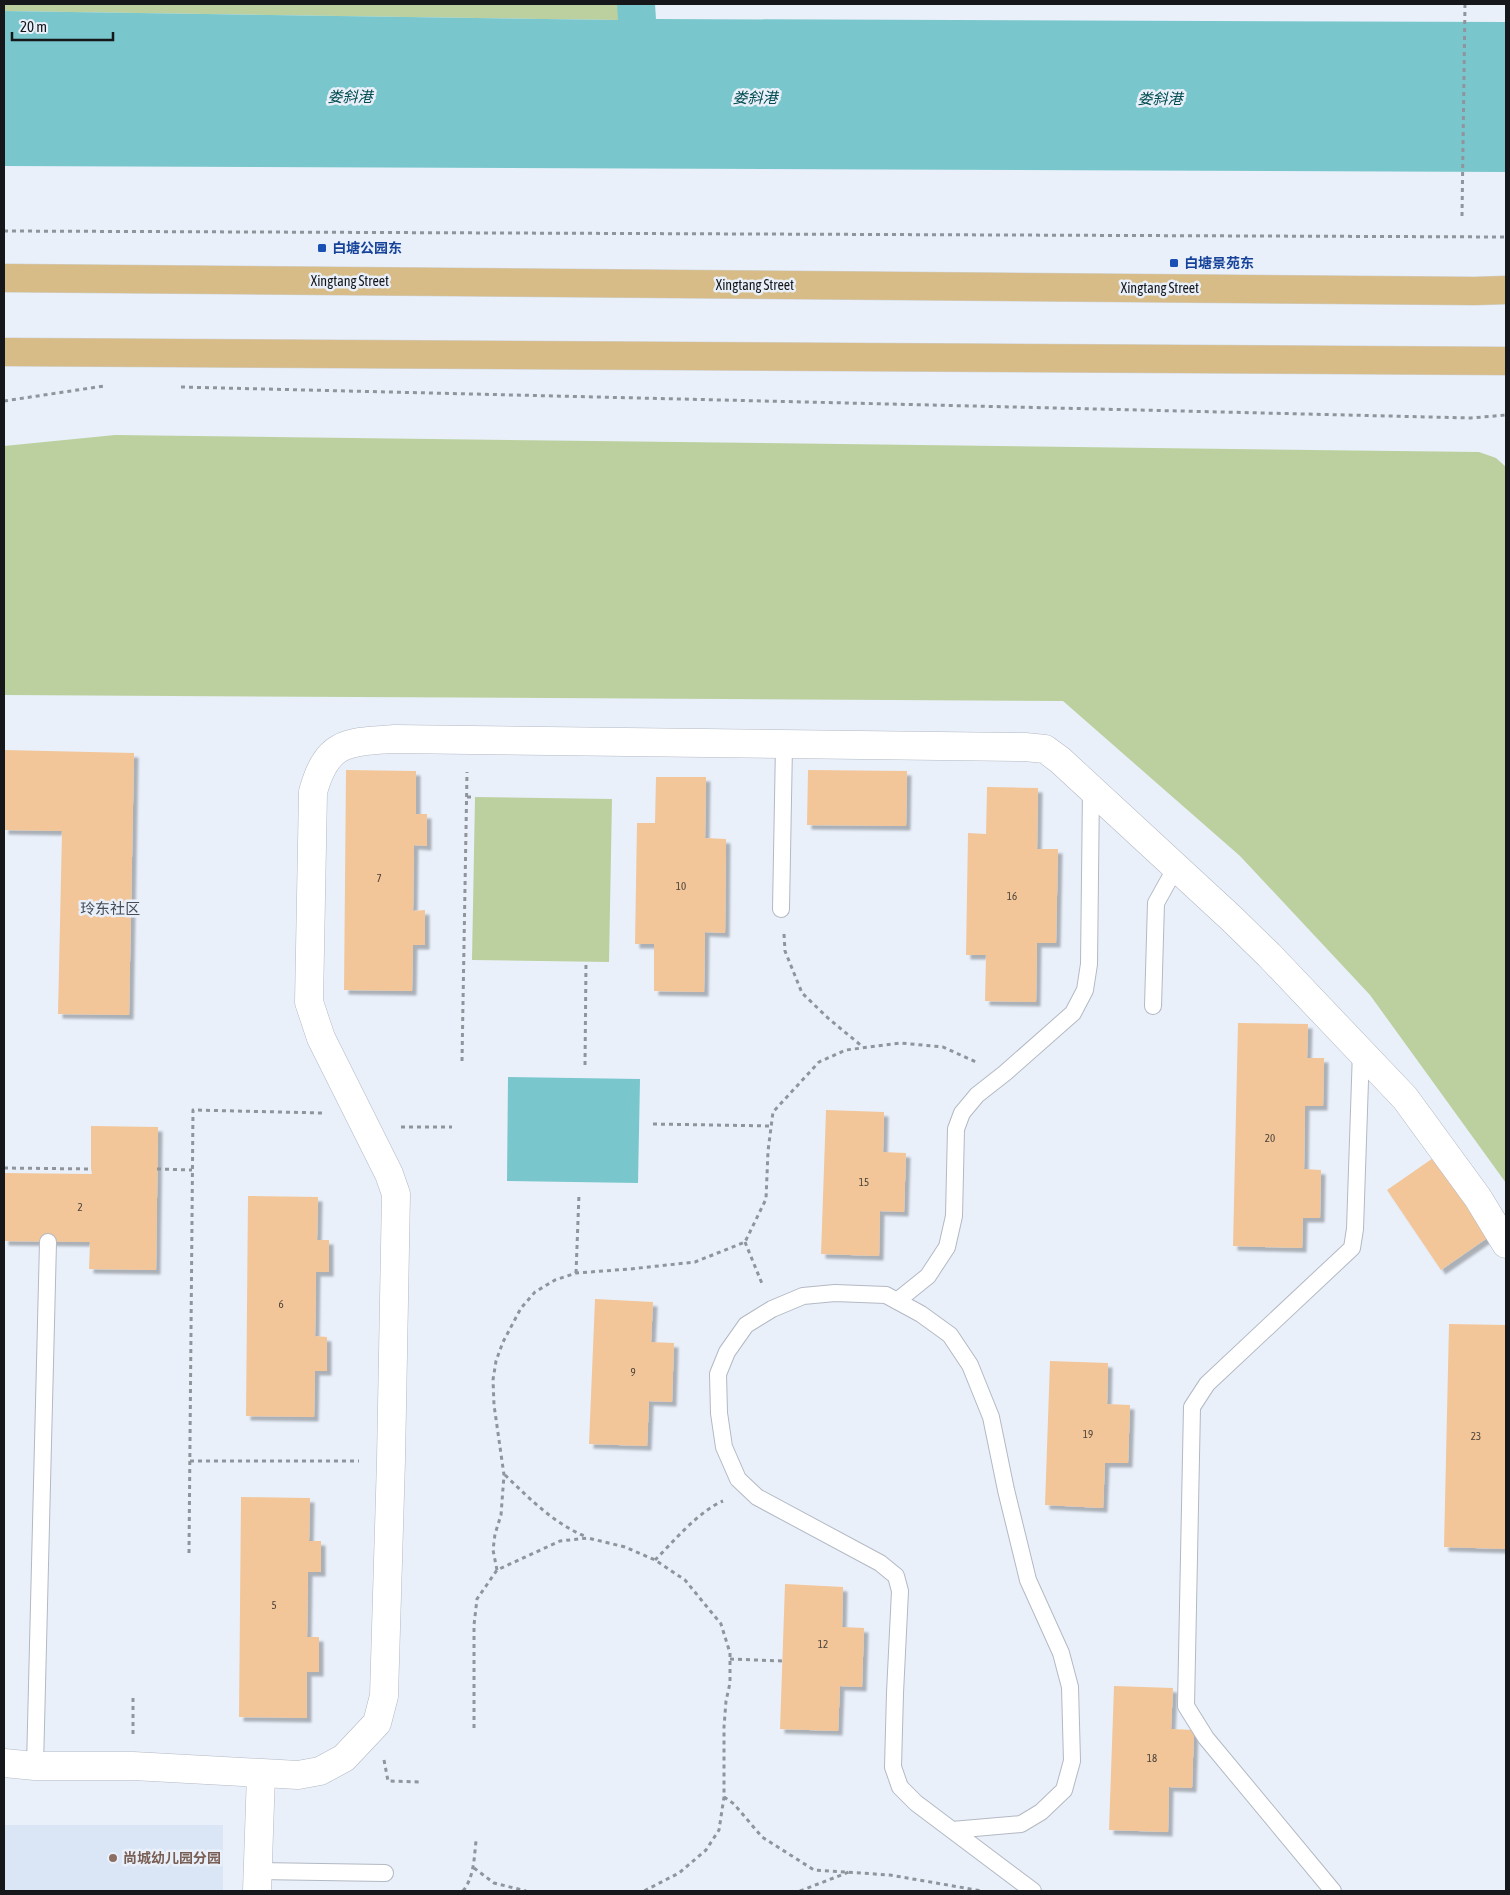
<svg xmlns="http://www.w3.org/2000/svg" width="1510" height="1895" font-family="'Asap Condensed','Noto Sans SC',sans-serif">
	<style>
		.built { fill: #dae5f6 }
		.green { fill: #bbd09e }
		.water { fill: #79c7cc }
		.building { fill: #f3c699; filter: url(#shadow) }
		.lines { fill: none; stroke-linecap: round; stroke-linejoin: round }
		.service-casing { stroke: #b3b9c3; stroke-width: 18 }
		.minor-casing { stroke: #b3b9c3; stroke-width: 29 }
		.primary-casing { stroke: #d0d1d1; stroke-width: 29 }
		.path { stroke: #90959c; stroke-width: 3; stroke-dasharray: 4 4; stroke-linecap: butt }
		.service { stroke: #fff; stroke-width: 16 }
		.minor { stroke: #fff; stroke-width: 28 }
		.primary { stroke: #d7bc88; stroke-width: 28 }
		.transit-dot { fill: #1a4fb4; stroke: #e9f0fa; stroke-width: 2 }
		.education-dot { fill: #8d6e63; stroke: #e9f0fa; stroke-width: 2 }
		.labels { text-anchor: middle; stroke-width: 5; stroke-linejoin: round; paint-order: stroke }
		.number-label { font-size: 11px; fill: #4c433a }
		.transit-label { font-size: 14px; font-weight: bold; fill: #164399; stroke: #e9f0fa; text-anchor: start }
		.street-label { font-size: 14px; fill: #15171b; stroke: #e9f0fa }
		.education-label { font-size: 14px; font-weight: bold; fill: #785e54; stroke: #e9f0fa; text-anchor: start }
		.water-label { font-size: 15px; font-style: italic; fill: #004c50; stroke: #e9f0fa }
		.neighbourhood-label { font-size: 15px; fill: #464b54; stroke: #e9f0fa }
	</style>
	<defs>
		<filter id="shadow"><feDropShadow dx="4.5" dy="4.5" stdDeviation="1" flood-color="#0004"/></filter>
	</defs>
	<rect width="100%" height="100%" fill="#e9f0fa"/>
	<rect class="built" x="4" y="1825" width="219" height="66"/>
	<g class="green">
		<polygon points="4,4 655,4 618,20 4,11"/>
		<polygon points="115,435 1479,452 1496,458 1506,467 1506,1183 1370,995 1240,856 1063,701 4,695 4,446"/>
		<polygon points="475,797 612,799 609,962 472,960"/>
	</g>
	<g class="water">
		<polygon points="617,4 655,4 656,19 1506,22 1506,172 4,166 4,11 618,20"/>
		<polygon points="508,1077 640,1079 638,1183 507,1181"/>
	</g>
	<g class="building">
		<polygon points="4,750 134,753 129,1015 58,1014 62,831 4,830"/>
		<polygon points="346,770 416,771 416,814 427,814 427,846 414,845 413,911 425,910 425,945 413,945 412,991 344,990"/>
		<polygon points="808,770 907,771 906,826 807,825"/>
		<polygon points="656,777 706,777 705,838 726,839 725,933 705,932 704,992 654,991 654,944 635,944 637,823 655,823"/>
		<polygon points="987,787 1038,788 1037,849 1058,849 1056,943 1037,943 1036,1002 985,1001 986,955 966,955 968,833 986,834"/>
		<polygon points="1238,1023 1308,1024 1307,1058 1324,1058 1323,1106 1305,1106 1304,1169 1321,1170 1320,1218 1303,1218 1302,1248 1233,1246"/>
		<polygon points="826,1110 884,1112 883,1152 906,1153 904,1212 880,1211 879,1256 821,1254"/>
		<polygon points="91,1126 158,1127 156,1270 89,1269 90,1242 4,1241 4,1173 92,1174 91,1169"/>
		<polygon points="1436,1156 1490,1236 1441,1270 1387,1190"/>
		<polygon points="248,1196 318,1197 317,1240 329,1240 329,1272 316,1272 315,1336 327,1337 327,1371 315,1371 314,1417 246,1416"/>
		<polygon points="595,1299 653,1302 651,1342 674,1343 672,1402 649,1401 647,1446 589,1444"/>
		<polygon points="1449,1324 1506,1325 1506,1549 1444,1547"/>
		<polygon points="1050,1361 1108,1363 1107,1404 1130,1405 1128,1463 1105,1463 1103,1508 1045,1505"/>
		<polygon points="241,1497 310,1498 309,1541 321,1541 321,1572 308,1572 307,1637 319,1637 319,1672 307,1672 307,1718 239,1717"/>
		<polygon points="785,1584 843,1587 842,1627 864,1628 862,1687 840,1686 838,1731 780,1729"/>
		<polygon points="1114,1686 1173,1688 1171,1729 1194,1730 1192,1788 1169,1787 1168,1832 1109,1830"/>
	</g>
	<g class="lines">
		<defs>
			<g id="service">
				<polyline points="781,909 784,745"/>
				<polyline points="1153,1006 1156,903 1176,867"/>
				<polyline points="897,1301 928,1276 947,1247 954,1216 956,1129 962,1113 977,1095 1005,1073 1073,1013 1085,990 1089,964 1091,789"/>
				<polyline points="35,1766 48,1242"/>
				<polyline points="952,1830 1021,1824 1041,1812 1064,1790 1072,1761 1070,1687 1061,1653 1028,1580 1006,1490 991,1417 970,1365 950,1335 921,1314 886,1295 835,1293 803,1296 772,1309 746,1325 727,1352 718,1374 719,1413 724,1447 738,1479 757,1497 880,1563 896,1576 900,1591 895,1693 893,1767 900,1787 916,1803 1033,1891"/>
				<polyline points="258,1871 385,1873"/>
				<polyline points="1333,1891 1206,1738 1186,1706 1192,1407 1207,1384 1352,1248 1355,1229 1361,1051"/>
			</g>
			<g id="minor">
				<path d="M4,1763L35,1766H133L298,1775L320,1771L344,1758L377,1723L384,1696L391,1460L396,1194L389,1174L321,1038L309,1002L313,792C327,741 347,742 394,739L1025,747L1045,749L1060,760L1231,918L1269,955L1405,1098L1478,1198L1506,1244"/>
				<polyline points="257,1891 261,1774"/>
			</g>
			<g id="primary">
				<polyline points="4,278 1475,291 1506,290"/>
				<polyline points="4,352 1506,361"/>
			</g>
		</defs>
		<use href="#service" class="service-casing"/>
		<use href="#minor" class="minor-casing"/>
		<use href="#primary" class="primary-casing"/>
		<g class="path">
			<polyline points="1462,216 1465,4"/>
			<polyline points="4,231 1506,237"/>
			<polyline points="181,387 1471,418 1506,415"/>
			<polyline points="4,401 104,386"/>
			<polyline points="467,797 475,797"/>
			<polyline points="784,934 785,951 802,993 829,1019 863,1047"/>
			<polyline points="462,1061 467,772"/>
			<polyline points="585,1065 586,962"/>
			<polyline points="653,1124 772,1126"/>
			<polyline points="401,1127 452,1127"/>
			<polyline points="4,1168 91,1169"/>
			<polyline points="157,1169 192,1170"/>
			<polyline points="745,1242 763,1286"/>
			<polyline points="576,1273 579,1194"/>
			<polyline points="190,1461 359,1461"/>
			<path d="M505,1475C530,1499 554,1524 587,1537"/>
			<polyline points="189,1553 193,1110 323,1113"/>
			<path d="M655,1560C674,1541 699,1511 723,1501"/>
			<polyline points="497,1570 493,1550 495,1534 501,1515 504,1475 494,1405 493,1380 496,1361 503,1342 521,1308 535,1292 555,1280 576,1273 630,1269 695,1262 745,1242 766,1199 768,1151 773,1112 819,1062 846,1050 901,1043 943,1047 976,1062"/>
			<polyline points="730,1659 782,1661"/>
			<polyline points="474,1728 474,1625 477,1599 497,1570 560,1541 588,1538 625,1547 655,1560 685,1580 721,1624 730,1653 730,1683 726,1701 724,1727 724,1797 719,1830 706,1850 679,1873 644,1891"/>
			<polyline points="133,1734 133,1697"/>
			<polyline points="384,1760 388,1781 422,1782"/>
			<polyline points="724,1797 734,1804 762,1837 814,1870 890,1875 982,1891"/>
			<polyline points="474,1868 494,1883 526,1891"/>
			<path d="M463,1891C474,1877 474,1859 476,1841"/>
			<polyline points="800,1891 849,1872"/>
		</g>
		<use href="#service" class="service"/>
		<use href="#minor" class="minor"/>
		<use href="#primary" class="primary"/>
	</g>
	<g class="transit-dot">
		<rect x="317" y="243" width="10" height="10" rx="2.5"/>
		<rect x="1169" y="258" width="10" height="10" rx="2.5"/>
	</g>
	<circle class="education-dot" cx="113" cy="1858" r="5"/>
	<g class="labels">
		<g class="number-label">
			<text x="379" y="882">7</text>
			<text x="681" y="890">10</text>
			<text x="1012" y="900">16</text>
			<text x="1270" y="1142">20</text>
			<text x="864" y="1186">15</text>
			<text x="80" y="1211">2</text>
			<text x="281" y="1308">6</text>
			<text x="633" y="1376">9</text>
			<text x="1088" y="1438">19</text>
			<text x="1476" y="1440">23</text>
			<text x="274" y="1609">5</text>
			<text x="823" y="1648">12</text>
			<text x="1152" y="1762">18</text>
		</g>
		<g class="transit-label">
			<text x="332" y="253">白塘公园东</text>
			<text x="1184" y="268">白塘景苑东</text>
		</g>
		<g class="street-label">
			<text x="350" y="286">Xingtang Street</text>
			<text x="755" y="290">Xingtang Street</text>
			<text x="1160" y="293">Xingtang Street</text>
		</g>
		<g class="education-label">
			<text x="123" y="1863">尚城幼儿园分园</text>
		</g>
		<g class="water-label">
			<text x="350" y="102">娄斜港</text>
			<text x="755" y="103">娄斜港</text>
			<text x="1160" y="104">娄斜港</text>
		</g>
		<g class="neighbourhood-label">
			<text x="110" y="914">玲东社区</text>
		</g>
	</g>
	<rect width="1510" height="1895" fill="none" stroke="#15171b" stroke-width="10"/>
	<path d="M12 32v8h101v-8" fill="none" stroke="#15171b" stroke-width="2.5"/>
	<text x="20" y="32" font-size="15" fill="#15171b" stroke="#e9f0fa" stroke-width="4" paint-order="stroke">20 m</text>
</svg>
